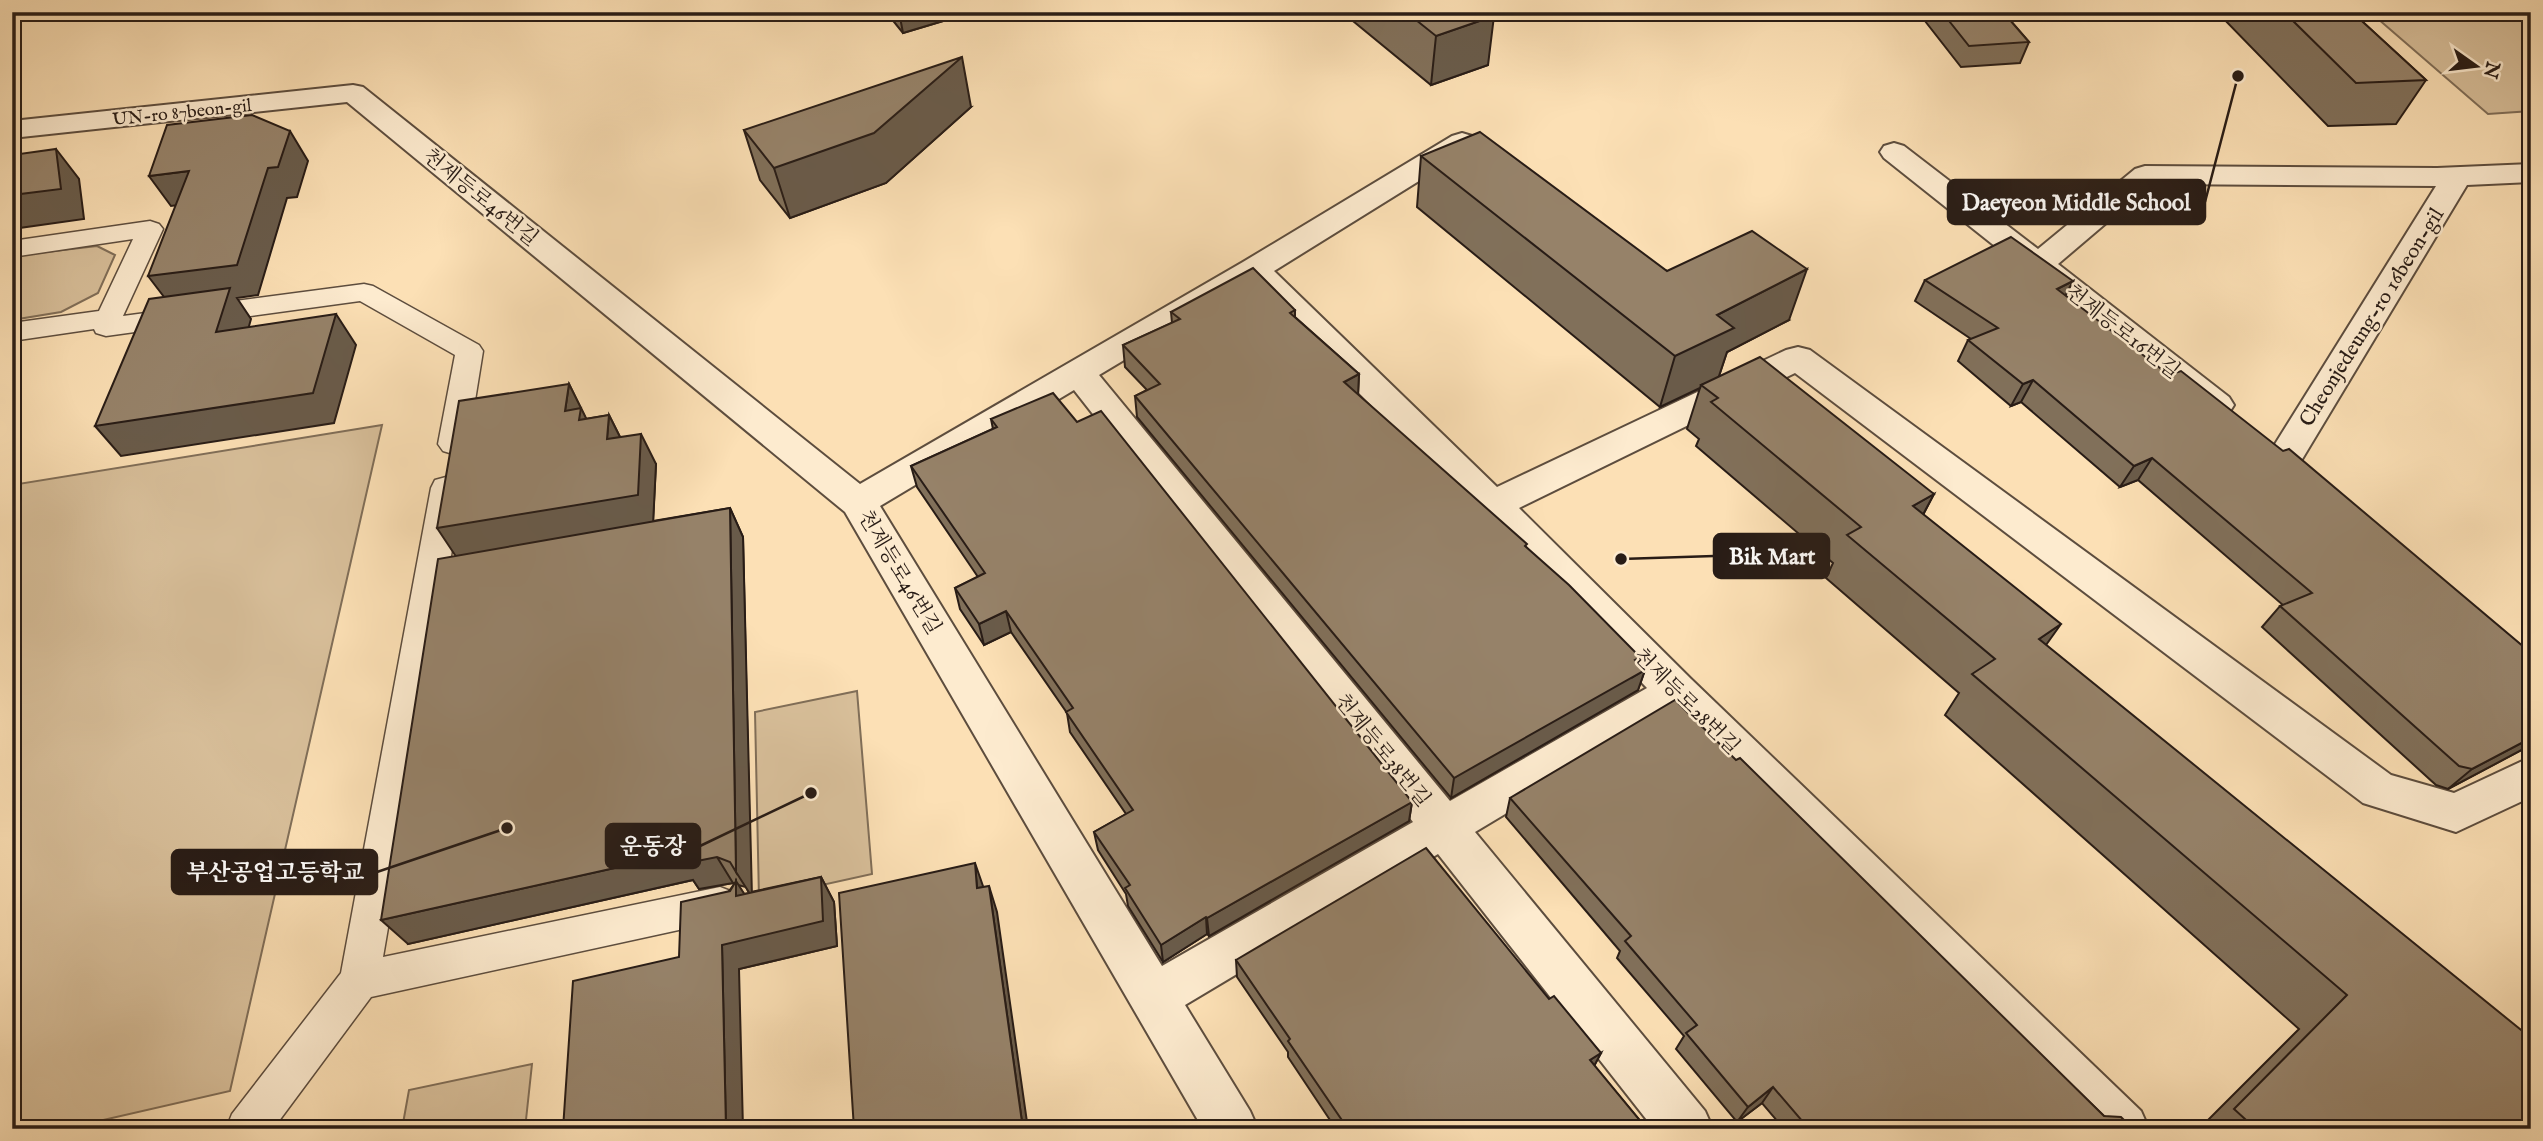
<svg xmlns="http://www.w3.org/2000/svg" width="2543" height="1141" font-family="'IM FELL English','Noto Serif KR',serif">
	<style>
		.green { fill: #d8bf9a; stroke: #806e58; stroke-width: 2 }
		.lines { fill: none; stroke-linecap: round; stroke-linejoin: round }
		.lane-casing { stroke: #5d4d3e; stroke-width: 3 }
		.street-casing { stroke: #5d4d3e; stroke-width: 4 }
		.lane { fill: #fdebcf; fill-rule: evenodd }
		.street { fill: #fdebcf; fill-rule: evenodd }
		.wall { fill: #81705a; stroke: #281c16; stroke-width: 2; fill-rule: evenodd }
		.shaded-wall { fill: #695b4a; stroke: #281c16; stroke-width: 2 }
		.building { fill: #968269; stroke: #281c16; stroke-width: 2 }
		.labels { text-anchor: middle; stroke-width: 5; stroke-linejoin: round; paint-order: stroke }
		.far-street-label { font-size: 18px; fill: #281c16; stroke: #fdebcf }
		.street-label { font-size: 21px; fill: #281c16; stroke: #fdebcf }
		.leader { fill: none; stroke: #281c16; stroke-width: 2.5 }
		.callout-dot { fill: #281c16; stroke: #fdebcf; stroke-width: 2.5 }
		.callout { fill: #281c16; stroke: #281c16; stroke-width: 2.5 }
		.callout-label { font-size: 23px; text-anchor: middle; font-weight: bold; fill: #fff }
	</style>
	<rect width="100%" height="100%" fill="#fce0b5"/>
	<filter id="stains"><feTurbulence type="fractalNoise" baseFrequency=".00286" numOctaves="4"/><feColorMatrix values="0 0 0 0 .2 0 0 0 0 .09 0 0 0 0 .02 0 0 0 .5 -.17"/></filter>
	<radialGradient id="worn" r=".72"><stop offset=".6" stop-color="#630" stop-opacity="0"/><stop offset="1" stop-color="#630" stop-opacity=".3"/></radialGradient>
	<g class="green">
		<polygon points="2370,12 2531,12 2531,111 2488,114"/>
		<polygon points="97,246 115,255 98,293 61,312 12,320 12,256"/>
		<polygon points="382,425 230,1091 64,1129 12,1129 12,485"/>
		<polygon points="857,691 872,874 759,899 755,712"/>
		<polygon points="532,1064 525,1129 402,1129 409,1090"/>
	</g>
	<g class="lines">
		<defs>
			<g id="lane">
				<polygon points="150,221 159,224 163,229 123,316 364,284 373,286 479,345 483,351 468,444 463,451 453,454 443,451 438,444 455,355 360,301 106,336 96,333 94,329 12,341 12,323 99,311 133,239 12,257 12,241"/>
				<polygon points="446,477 457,480 461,488 450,563 477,558 488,561 493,570 488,579 446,588 383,957 720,887 733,892 739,904 733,916 720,921 371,997 273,1129 226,1129 232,1114 341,973 431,488 435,480"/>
			</g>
			<g id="street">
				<path d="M353,85L363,87L860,484L1243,262L1452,136L1462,133L1472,136L1476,142L1472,148L1274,271L1497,487L1786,350L1798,347L1810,350L2391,775L2454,793L2531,757V797L2456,832L2363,803L1795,373L1519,508L1691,679L2141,1111L2149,1129H2086L1672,714L1475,832L1705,1111L1713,1129H1654L1438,854L1185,1005L1250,1111L1258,1129H1203L845,512L347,102L12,138V121ZM1251,284L1480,515L1647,688L1450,801L1099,375ZM1074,390L1413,822L1162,966L880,506Z"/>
				<polygon points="1894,143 1904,146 2038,249 2135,169 2145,166 2437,168 2531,164 2531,182 2467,185 2298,466 2285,470 2272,466 2267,457 2436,186 2152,184 2058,264 2229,397 2234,405 2229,413 2217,417 2205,413 1884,158 1880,152 1884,146"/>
			</g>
		</defs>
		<use href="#lane" class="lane-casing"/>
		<use href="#street" class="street-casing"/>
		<use href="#lane" class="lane"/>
		<use href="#street" class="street"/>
	</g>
	<g class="wall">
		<polygon points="886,12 962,12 963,15 903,33"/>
		<polygon points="1342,12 1489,12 1488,65 1431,85"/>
		<polygon points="1918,12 2003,12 2029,42 2020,63 1961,67"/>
		<polygon points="2217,12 2352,12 2426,80 2396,124 2328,126"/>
		<polygon points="971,107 886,183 790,218 760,180 744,130"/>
		<polygon points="1421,156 1667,271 1789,320 1727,352 1719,376 1934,494 1923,515 2046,645 2531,1129 2199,1129 2299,1029 1945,715 1959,693 1826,578 1833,563 1696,446 1699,439 1687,429 1700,388 1660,407 1417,207"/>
		<polygon points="1925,280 2073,281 2065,296 2531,745 2448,789 2436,785 2262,627 2280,606 2283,605 2138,480 2120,487 2021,402 2011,406 1958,361 1968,340 1971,339 1915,301"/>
		<polygon points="1295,310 1295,317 1359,374 1358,395 1526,547 1645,670 1638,690 1451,798 1137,417 1135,396 1147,390 1125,367 1123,345 1172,323 1171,312"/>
		<path d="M569,384L586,419L609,415L620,437L656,464L653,521L730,508L743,537L751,892L821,877L834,902L837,946L739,969L679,957L735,883H733L699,889L693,880L408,944L456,556ZM738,885L746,887L749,893L744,894Z"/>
		<polygon points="991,419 1077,422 1412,802 1409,821 1209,936 1207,934 1163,962 1128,906 1126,894 1098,850 1094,832 1126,814 1070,732 1067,713 1011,632 984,645 960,609 955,588 978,577 917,487 911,466 993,429"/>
		<polygon points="1736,760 2104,1116 2133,1129 1784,1129 1762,1103 1737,1122 1676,1049 1684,1036 1617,958 1620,951 1506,817 1510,798"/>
		<polygon points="1236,960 1549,999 1601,1053 1594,1066 1647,1129 1336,1129 1288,1057 1288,1052 1237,977"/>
	</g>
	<g class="shaded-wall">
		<polygon points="899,12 962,12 963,15 903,33"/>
		<polygon points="1494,16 1488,65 1431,85 1436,36"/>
		<polygon points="962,57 971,107 886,183 790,218 774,168"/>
		<polygon points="290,131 308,161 297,197 287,198 258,295 237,298 251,319 239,362 171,306 148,276 268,168"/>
		<polygon points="56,149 79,179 84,219 12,229 12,195"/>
		<polygon points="189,171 209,201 171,206 149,176"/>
		<polygon points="1807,269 1789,320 1727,352 1718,379 1701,385 1700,388 1660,407 1675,356 1717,315"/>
		<polygon points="2073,281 2062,302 2057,289"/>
		<polygon points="336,314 356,345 334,423 121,456 95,426"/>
		<polygon points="1359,374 1358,396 1344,382"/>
		<polygon points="2033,380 2021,402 2011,406 2023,384"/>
		<polygon points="569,384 584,414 596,439 565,411"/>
		<polygon points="609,415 624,445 607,439"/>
		<polygon points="641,434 656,464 653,525 457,558 437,528"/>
		<polygon points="2152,458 2138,480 2120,487 2134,466"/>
		<polygon points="1934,494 1911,537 1913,506"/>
		<polygon points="730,508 743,537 752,897 736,872"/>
		<polygon points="1006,611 1011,632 984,645 979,624"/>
		<polygon points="2061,624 2031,666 2039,639"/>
		<polygon points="1640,657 1633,677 1645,670 1638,690 1451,798 1454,778"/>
		<polygon points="2531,738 2531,745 2448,789 2472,769"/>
		<polygon points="1412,802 1409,821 1209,936 1207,918"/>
		<polygon points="682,853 717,857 733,883 699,889 693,880 408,944 381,920"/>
		<polygon points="975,863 984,889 977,888"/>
		<polygon points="821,877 834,902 837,946 739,969 743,1129 726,1129 722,945"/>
		<polygon points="736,881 752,906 736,896"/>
		<polygon points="989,886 997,912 1028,1129 1023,1129"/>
		<polygon points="1206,917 1207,934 1163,962 1161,945"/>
		<polygon points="1601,1053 1593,1068 1590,1060"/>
		<polygon points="1773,1087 1762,1103 1737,1122 1748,1107"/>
	</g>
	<g class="building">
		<polygon points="1406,12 1489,12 1494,16 1436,36"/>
		<polygon points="1942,12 2003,12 2029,42 1969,46"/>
		<polygon points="2284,12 2352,12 2426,80 2356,83"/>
		<polygon points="962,57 874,133 774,168 744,130"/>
		<polygon points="252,115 290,131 278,167 268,168 237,265 148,276 189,171 149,176 167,125"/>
		<polygon points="1480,132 1667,271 1752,231 1807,269 1717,315 1734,328 1675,356 1421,156"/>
		<polygon points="56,149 61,189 12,195 12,155"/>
		<polygon points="2011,237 2073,281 2057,289 2169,375 2181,371 2283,451 2289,449 2531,653 2531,738 2472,769 2459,766 2280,606 2312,593 2152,458 2134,466 2033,380 2023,384 1968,340 1998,328 1925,280"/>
		<polygon points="1253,268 1295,310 1290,313 1359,374 1344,382 1527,544 1525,546 1569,585 1640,657 1635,660 1645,670 1454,778 1135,396 1160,384 1123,345 1180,319 1171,312"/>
		<polygon points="230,288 216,332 336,314 313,393 95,426 149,299"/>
		<polygon points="1760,357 1934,494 1913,506 2061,624 2039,639 2531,1038 2531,1129 2256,1129 2234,1109 2347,995 1972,674 1995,659 1847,535 1861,527 1711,402 1718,398 1701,385"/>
		<polygon points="569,384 565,411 581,408 579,420 609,415 607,439 641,434 638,495 437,528 459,401"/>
		<polygon points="1053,393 1077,422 1101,411 1412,802 1207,918 1206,917 1161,945 1125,888 1130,885 1094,832 1133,810 1066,712 1073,708 1006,611 979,624 955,588 985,573 911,466 997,427 991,419"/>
		<polygon points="730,508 736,872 730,862 717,857 682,864 682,853 381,920 438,559"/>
		<polygon points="1675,700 1736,760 1740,758 2104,1116 2121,1117 2133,1129 1809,1129 1773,1087 1748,1107 1686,1033 1697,1025 1625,941 1631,936 1510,798"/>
		<polygon points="1426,848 1549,999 1554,996 1601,1053 1590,1060 1647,1129 1348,1129 1288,1041 1290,1039 1236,960"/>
		<polygon points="975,863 977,888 989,886 1023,1129 854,1129 839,893"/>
		<polygon points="821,877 823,921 722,945 726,1129 563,1129 573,981 679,957 681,902 730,891 736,881 736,896"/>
	</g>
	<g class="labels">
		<g class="far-street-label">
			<text transform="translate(182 112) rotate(-6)" y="6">UN-ro 87beon-gil</text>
		</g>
		<g class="street-label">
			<text transform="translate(481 197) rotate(39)" y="7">천제등로46번길</text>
			<text transform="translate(2371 317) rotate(-58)" y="7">Cheonjedeung-ro 16beon-gil</text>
			<text transform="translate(2123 331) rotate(38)" y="7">천제등로16번길</text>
			<text transform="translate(900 572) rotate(59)" y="7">천제등로46번길</text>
			<text transform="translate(1687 701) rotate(45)" y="7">천제등로28번길</text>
			<text transform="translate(1383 750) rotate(51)" y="7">천제등로38번길</text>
		</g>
	</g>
	<path class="leader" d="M2238 76L2205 202M1621 559L1714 556M811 793L700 846M507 828L377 872"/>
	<g class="callout-dot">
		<circle cx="2238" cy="76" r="7"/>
		<circle cx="1621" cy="559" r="7"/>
		<circle cx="811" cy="793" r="7"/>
		<circle cx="507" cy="828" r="7"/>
	</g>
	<g class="callout">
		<rect x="1948" y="180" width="257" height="44" rx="7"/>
		<rect x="1714" y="534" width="115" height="44" rx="7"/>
		<rect x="606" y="824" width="94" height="44" rx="7"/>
		<rect x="172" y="850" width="205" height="44" rx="7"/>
	</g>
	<g class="callout-label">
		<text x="2076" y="210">Daeyeon Middle School</text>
		<text x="1772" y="564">Bik Mart</text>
		<text x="653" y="854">운동장</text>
		<text x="275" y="880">부산공업고등학교</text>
	</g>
	<rect width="2543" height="1141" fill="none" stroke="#fce0b5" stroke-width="42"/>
	<rect x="14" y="14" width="2515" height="1113" fill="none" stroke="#281c16" stroke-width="3.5"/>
	<rect x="21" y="21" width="2501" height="1099" fill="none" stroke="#281c16" stroke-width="2"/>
	<g transform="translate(2476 66) rotate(104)" stroke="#fdebcf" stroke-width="5" paint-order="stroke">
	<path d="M0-5L12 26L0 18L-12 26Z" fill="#281c16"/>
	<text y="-10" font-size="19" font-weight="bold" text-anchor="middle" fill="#281c16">N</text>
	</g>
	<rect width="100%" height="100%" filter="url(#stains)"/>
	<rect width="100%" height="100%" fill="url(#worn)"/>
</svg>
